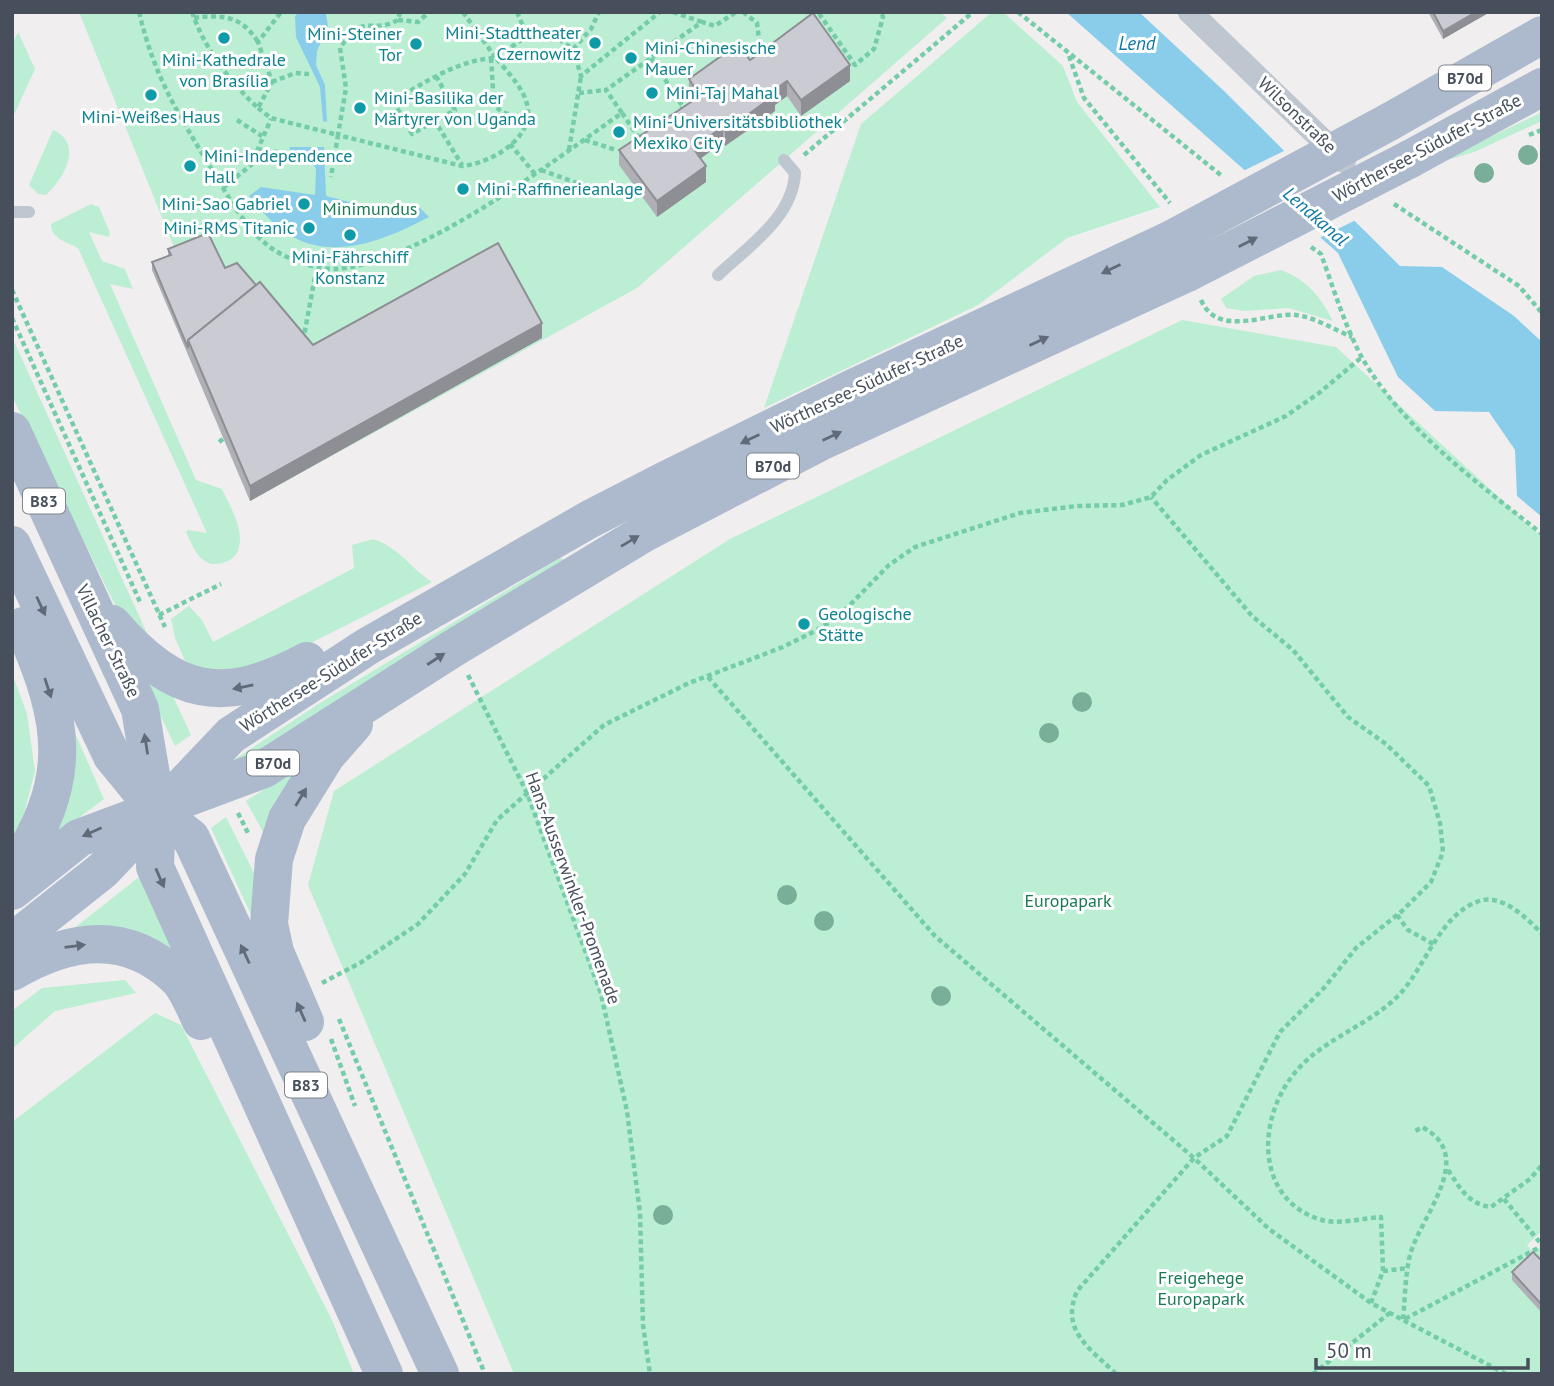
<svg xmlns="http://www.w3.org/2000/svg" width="1554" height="1386" font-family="'PT Sans',sans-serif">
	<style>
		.green { fill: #bceed4 }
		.water { fill: #89cdeb }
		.pier { fill: #f0eeee }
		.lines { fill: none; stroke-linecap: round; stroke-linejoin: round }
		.path { stroke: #74cca9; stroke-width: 4.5; stroke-dasharray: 5 3.5; stroke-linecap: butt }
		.lane { stroke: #bec7d0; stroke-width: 12 }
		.street { stroke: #bec7d0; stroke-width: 24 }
		.primary { stroke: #adbacd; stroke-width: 38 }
		.primary-bridge { stroke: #adbacd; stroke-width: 38 }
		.tree { fill: #79af99 }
		.wall { fill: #afafb5 }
		.shaded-wall { fill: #8e8f94 }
		.building { fill: #cbccd3; stroke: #8e8f94; stroke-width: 2 }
		.oneway { fill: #606a78 }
		.culture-dot { fill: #0f9aa8; stroke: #fff; stroke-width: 2.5 }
		.labels { text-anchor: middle; stroke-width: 6; stroke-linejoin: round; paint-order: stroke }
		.shield { fill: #fff; stroke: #7e848c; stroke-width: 2 }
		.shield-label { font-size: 16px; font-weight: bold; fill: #464f5b }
		.culture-label { font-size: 18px; fill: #0d838f; stroke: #fff; text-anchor: start }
		.street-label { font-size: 18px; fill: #464f5b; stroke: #fff }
		.park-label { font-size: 18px; fill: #177c53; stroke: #fff }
		.water-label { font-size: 19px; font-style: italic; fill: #0d78a7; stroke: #fff }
	</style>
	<rect width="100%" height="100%" fill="#f0eeee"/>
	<g class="green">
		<polygon points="79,12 940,12 947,18 637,288 250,501 152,270 171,263 176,252"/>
		<polygon points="992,12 1003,12 1063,66 1077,102 1160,207 1067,238 978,305 764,408 861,124"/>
		<polygon points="18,32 35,69 12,119 12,45"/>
		<polygon points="1542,112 1542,121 1474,152 1434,164"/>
		<path d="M53,130C84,144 64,178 46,195L38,194L29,185Z"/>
		<path d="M91,204L99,207L110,233L109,237L89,232L102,261L125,269L133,289L110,284L196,480L222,489C229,505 244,528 239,547C237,555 232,560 225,562C202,571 194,549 186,532L188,530L207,533L78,248C67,242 51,239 51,224Z"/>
		<path d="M1281,270C1307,280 1320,296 1333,321L1288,308L1244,311L1226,308L1221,299L1254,276Z"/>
		<polygon points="1182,320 1336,347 1542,537 1542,1231 1527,1245 1532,1251 1542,1246 1542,1374 514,1374 308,885 334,791 730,539"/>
		<polygon points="12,337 156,653 123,621 12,396"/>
		<path d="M373,539C400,548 409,567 432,582L253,672L189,670L175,638L171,619L189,606L202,620L213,642L354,568L352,545Z"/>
		<polygon points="560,558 566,560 234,772 229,763 320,703"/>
		<polygon points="139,671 171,692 191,735 175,746"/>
		<polygon points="12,673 27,714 35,771 20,829 12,837"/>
		<polygon points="74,731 104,799 48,841"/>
		<polygon points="310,760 267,839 246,801"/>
		<polygon points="226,817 259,883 259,932 211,828"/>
		<polygon points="139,877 181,962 58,941"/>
		<polygon points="125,980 136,993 55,1011 12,1049 12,1011 42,988"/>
		<polygon points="155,1013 181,1025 332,1320 354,1374 12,1374 12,1122"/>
	</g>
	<g class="water">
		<polygon points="299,12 326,14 328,26 317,51 316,65 325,85 327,122 323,121 320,87 296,37 295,16"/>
		<polygon points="1066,12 1139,12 1224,91 1400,266 1442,267 1514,316 1542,342 1542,517 1517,496 1515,450 1489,412 1435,411 1398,377 1338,253"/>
		<path d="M290,147H324L326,196L373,208L415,203L429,217C389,238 337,261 293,237C275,228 262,211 249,196L261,187L315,195L316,169L314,165L289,161Z"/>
	</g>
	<polygon class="pier" points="1288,149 1358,219 1317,239 1241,172"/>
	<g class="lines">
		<g class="path">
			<path d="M139,12C155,79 178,113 212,170C231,200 250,239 283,255C296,262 320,270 335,269C417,265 553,161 622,113L606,90L702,22L715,26L736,12"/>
			<path d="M192,12C204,48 231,83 258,108L272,82L258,42L281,12"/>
			<path d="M400,12L398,20C370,35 364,11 340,48L346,88L338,135L462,166C486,164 526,144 528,115C530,94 508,73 496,58L527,36L560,40L573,49L581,76L660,12"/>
			<polyline points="463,12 495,57"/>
			<polyline points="517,12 527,36"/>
			<polyline points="673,12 702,22"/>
			<polyline points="743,12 757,23 760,48"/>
			<polyline points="1018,12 1222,176"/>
			<path d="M194,18C222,14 242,16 258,42"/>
			<polyline points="398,20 418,22 429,12"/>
			<polyline points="811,20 820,15 855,65 874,49 883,17 881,12"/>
			<polyline points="573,49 591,29 599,12"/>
			<polyline points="739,52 774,44"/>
			<polyline points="1069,56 1084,98 1170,203"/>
			<polyline points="491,58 494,105 502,112 526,120"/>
			<polyline points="651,58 683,107 681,109"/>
			<polyline points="436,76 455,110 435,121 462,165"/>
			<polyline points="272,82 295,73 309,74"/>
			<polyline points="579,93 606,90"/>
			<polyline points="675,95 694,83"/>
			<polyline points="258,108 271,118 338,135 331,177"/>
			<polyline points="622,113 639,138 642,135"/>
			<polyline points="237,120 262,136"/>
			<path d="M435,121L412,134L393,101C424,83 459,59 496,58"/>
			<polyline points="1529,135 1542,130"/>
			<polyline points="585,140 616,150"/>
			<polyline points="510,144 535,174"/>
			<polyline points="257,149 285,153"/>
			<polyline points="569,150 581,76"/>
			<polyline points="804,155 973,12"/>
			<polyline points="541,170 599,191"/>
			<polyline points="223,188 251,165 271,119"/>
			<polyline points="1394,204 1519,286 1542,313"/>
			<path d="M1311,247L1321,254C1333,287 1344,323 1360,354C1400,427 1478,483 1542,534"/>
			<polyline points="12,290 165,627"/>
			<path d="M1201,300C1218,339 1268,312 1296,315C1314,317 1335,330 1352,337"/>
			<polyline points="12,318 140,602"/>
			<polyline points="303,341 317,266"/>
			<polyline points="219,442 223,439"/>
			<polyline points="159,615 221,584"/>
			<polyline points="468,675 527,793 601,994 627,1111 640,1213 643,1325 650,1374"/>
			<path d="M708,677L935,936L1194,1158L1269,1229L1371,1303L1403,1320C1405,1299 1405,1276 1410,1255C1421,1215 1478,1156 1422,1127L1414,1132"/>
			<polyline points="238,813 248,833"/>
			<polyline points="1397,915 1408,930 1435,945"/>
			<polyline points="322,983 360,963 418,924 465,874 497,820 604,725 689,683 783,647 821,628 842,613 889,565 915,547 1020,513 1077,506 1122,505 1151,497 1167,480 1201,455 1286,416 1319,393 1362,357"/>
			<polyline points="339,1019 485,1374"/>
			<polyline points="331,1039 355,1106"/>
			<path d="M1448,1170C1460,1188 1468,1204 1491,1207L1530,1179L1542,1165"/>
			<polyline points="1504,1199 1542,1245"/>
			<polyline points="1383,1271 1408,1268"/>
			<path d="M1371,1303L1383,1271L1381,1217C1364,1218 1338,1225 1322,1220C1253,1200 1256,1114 1299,1068C1326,1038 1369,1025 1398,996C1426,967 1439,915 1479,901C1502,893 1528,919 1542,934"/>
			<path d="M1116,1374C1090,1348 1060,1331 1077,1291L1194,1158L1227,1136L1280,1032L1324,988L1356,948L1402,911L1431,882L1443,852L1440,823L1429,786L1386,744L1348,717L1293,650L1252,616L1151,497"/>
			<polyline points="1313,1374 1391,1312"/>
			<polyline points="1506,1374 1403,1320 1542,1246"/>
		</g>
		<g class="lane">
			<polyline points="12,212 29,212"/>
			<path d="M718,275C749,246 793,217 795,173L784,160"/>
		</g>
		<polyline class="street" points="1190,12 1344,161"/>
		<g class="primary">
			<polyline points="1389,122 1542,35"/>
			<polyline points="1410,159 1542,87"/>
			<polyline points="12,431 140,709 157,811 155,867 384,1374"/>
			<polyline points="12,545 112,756 157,811 191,838 440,1374"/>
			<path d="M112,624C175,696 222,706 307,661"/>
			<path d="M12,874C74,781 67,725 23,626"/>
			<polyline points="12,891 79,838 264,769 452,649 646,532 820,442 1187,273"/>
			<polyline points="12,942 103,870 231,735 368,646 590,519 666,480 853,388 1172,239"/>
			<path d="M12,972C68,939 126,929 177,978C187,988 195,1008 201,1021"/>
			<polyline points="305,1022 275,952 269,924 274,859 287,819 326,756 354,724"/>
		</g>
		<g class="primary-bridge">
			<polyline points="1172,239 1389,122"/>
			<polyline points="1187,273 1410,159"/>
		</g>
	</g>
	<g class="tree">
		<circle cx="1528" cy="155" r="10"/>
		<circle cx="1484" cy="173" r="10"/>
		<circle cx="1082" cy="702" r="10"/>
		<circle cx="1049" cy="733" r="10"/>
		<circle cx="787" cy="895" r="10"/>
		<circle cx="824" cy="921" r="10"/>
		<circle cx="941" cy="996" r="10"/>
		<circle cx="663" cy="1215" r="10"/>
	</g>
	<g class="wall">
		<polygon points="1428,12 1490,12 1443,39"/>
		<polygon points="750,60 850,81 801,116 787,96 775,105 775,111 725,146 723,142 700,159 706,182 657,217 619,165 619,150 693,101 689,95 689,79"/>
		<polygon points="168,249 225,268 256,285 313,345 542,338 250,501 152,270 152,262 168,256"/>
		<polygon points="1542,1261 1542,1313 1512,1280 1512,1272"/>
	</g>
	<g class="shaded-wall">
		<polygon points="1476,12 1490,12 1443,39 1443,31"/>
		<polygon points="850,65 850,81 801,116 801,100"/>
		<polygon points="787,81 787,96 775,105 775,111 725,146 725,131 772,92"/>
		<polygon points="723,127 723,142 693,164 693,148"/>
		<polygon points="706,166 706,182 657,217 657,201"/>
		<polygon points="542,323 542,338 250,501 250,486"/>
	</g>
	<g class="building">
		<polygon points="1433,12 1476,12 1443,31"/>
		<polygon points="813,13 850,65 801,100 787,81 772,92 775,95 725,131 723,127 693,148 706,166 657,201 619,150 700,96 689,79 738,44 750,60"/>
		<polygon points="208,233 225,268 237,263 256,285 188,340 188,348 152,262 171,255 168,249"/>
		<polygon points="498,243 542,323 250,486 188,340 260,282 313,345"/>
		<polygon points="1533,1252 1542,1261 1542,1305 1512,1272"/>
	</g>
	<defs><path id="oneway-solid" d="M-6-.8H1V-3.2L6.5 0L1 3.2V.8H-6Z" transform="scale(1.75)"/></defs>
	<g class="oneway">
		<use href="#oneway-solid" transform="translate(1248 242) rotate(-27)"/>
		<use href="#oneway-solid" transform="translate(1111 269) rotate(154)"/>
		<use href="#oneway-solid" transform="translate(1039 341) rotate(-25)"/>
		<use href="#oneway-solid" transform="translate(832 436) rotate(-25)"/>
		<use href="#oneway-solid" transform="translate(750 439) rotate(154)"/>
		<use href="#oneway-solid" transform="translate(630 541) rotate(-31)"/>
		<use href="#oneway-solid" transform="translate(41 606) rotate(65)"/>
		<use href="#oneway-solid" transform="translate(436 659) rotate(-33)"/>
		<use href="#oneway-solid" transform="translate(243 687) rotate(169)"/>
		<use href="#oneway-solid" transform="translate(48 688) rotate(72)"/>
		<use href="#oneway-solid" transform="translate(146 744) rotate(-99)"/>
		<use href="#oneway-solid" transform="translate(301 797) rotate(-59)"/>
		<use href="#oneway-solid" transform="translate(92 832) rotate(156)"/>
		<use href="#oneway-solid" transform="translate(160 878) rotate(66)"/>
		<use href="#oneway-solid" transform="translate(75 946) rotate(-7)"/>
		<use href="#oneway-solid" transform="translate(245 954) rotate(-115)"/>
		<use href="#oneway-solid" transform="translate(301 1012) rotate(-114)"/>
	</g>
	<g class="culture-dot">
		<circle cx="224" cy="38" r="7"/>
		<circle cx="595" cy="43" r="7"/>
		<circle cx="416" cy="44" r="7"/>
		<circle cx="631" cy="58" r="7"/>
		<circle cx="652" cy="93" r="7"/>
		<circle cx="151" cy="95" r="7"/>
		<circle cx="360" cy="108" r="7"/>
		<circle cx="619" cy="132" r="7"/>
		<circle cx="190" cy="166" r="7"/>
		<circle cx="463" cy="189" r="7"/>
		<circle cx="304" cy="204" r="7"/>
		<circle cx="309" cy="228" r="7"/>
		<circle cx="350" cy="235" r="7"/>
		<circle cx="804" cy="624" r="7"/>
	</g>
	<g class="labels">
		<g class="shield">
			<rect x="1439" y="65.5" width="52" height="25" rx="5"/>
			<rect x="747" y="453.5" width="52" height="25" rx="5"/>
			<rect x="23" y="488.5" width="42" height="25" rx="5"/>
			<rect x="247" y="750.5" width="52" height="25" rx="5"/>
			<rect x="285" y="1072.5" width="42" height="25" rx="5"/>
		</g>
		<g class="shield-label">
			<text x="1465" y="84">B70d</text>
			<text x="773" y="472">B70d</text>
			<text x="44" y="507">B83</text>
			<text x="273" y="769">B70d</text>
			<text x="306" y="1091">B83</text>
		</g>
		<g class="culture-label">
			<text x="581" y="39" text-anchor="end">Mini-Stadttheater<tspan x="581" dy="21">Czernowitz</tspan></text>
			<text x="402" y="40" text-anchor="end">Mini-Steiner<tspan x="402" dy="21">Tor</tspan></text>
			<text x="645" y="54">Mini-Chinesische<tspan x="645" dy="21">Mauer</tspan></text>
			<text x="224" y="66" text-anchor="middle">Mini-Kathedrale<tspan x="224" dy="21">von Brasília</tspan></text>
			<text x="666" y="99">Mini-Taj Mahal</text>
			<text x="374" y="104">Mini-Basilika der<tspan x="374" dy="21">Märtyrer von Uganda</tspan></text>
			<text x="151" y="123" text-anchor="middle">Mini-Weißes Haus</text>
			<text x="633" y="128">Mini-Universitätsbibliothek<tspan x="633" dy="21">Mexiko City</tspan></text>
			<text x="204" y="162">Mini-Independence<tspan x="204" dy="21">Hall</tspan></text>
			<text x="477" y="195">Mini-Raffinerieanlage</text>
			<text x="290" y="210" text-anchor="end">Mini-Sao Gabriel</text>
			<text x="295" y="234" text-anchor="end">Mini-RMS Titanic</text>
			<text x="350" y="263" text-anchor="middle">Mini-Fährschiff<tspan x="350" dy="21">Konstanz</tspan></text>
			<text x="818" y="620">Geologische<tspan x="818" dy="21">Stätte</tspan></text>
		</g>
		<g class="street-label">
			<text transform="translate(1297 115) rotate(44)" y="6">Wilsonstraße</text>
			<text transform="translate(1427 148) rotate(-28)" y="6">Wörthersee-Südufer-Straße</text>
			<text transform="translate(867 384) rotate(-25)" y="6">Wörthersee-Südufer-Straße</text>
			<text transform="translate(108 641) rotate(64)" y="6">Villacher Straße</text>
			<text transform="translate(331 672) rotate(-32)" y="6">Wörthersee-Südufer-Straße</text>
			<text transform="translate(573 888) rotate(70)" y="6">Hans-Ausserwinkler-Promenade</text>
		</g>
		<g class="park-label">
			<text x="370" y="215">Minimundus</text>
			<text x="1068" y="907">Europapark</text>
			<text x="1201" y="1284">Freigehege<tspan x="1201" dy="21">Europapark</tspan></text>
		</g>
		<g class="water-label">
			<text x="1137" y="50">Lend</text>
			<text transform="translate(1316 216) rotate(41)" y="7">Lendkanal</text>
		</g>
	</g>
	<rect width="1554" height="1386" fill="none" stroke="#464f5b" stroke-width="28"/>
	<path d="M1316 1358v10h212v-10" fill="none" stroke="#464f5b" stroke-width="3.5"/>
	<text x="1326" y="1358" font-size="21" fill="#464f5b" stroke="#ffffff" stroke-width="5" paint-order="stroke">50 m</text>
</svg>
